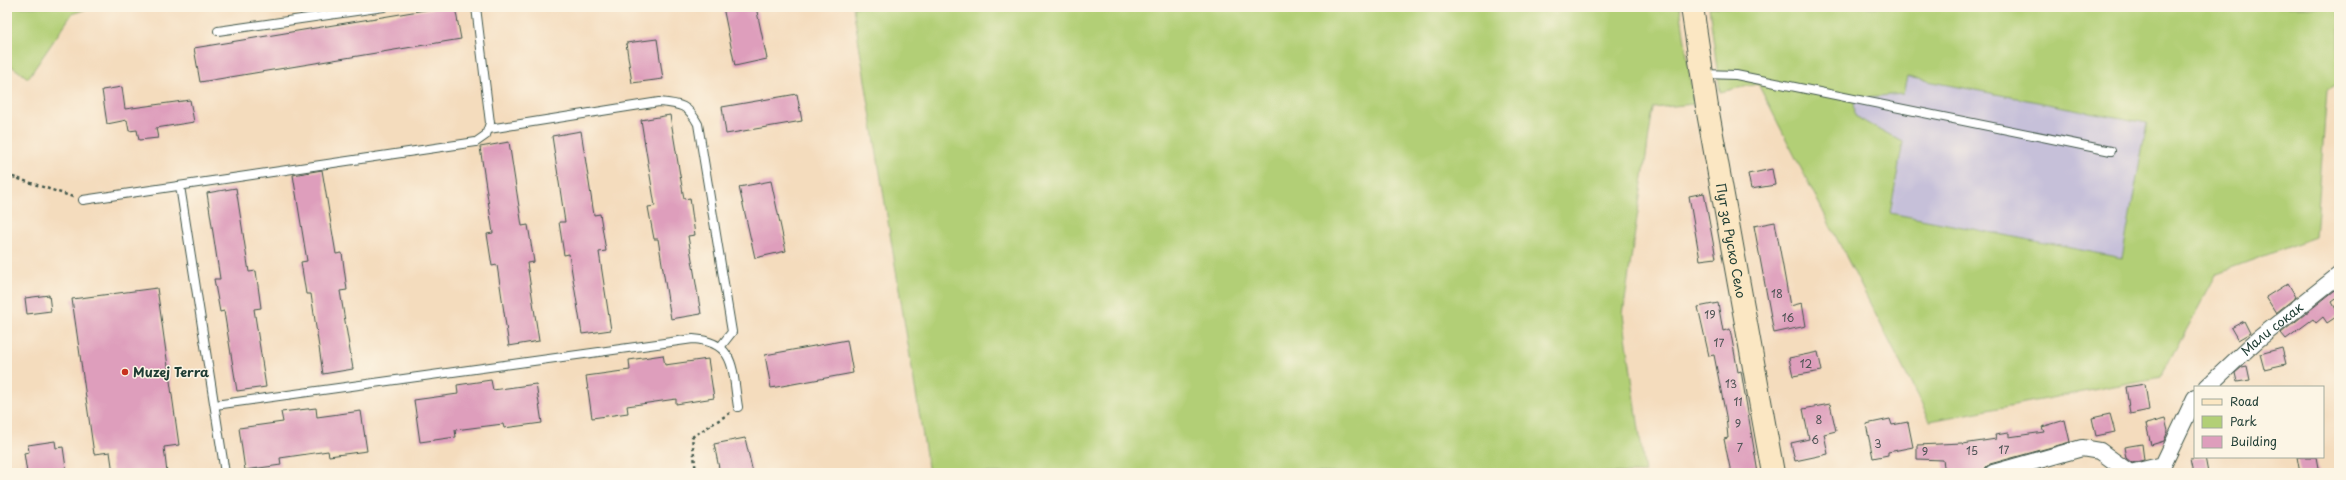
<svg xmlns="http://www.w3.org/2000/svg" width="2346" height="480" font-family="'Playpen Sans',sans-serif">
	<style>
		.industrial { fill: #c6c0d9 }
		.green { fill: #b2cf76; stroke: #688655; fill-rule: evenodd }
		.building { fill: #de9ebc }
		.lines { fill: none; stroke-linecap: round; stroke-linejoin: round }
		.service-casing { stroke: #3f5549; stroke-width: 10 }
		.minor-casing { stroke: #3f5549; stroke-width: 18 }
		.secondary-casing { stroke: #3f5549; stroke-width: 24 }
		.path { stroke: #3f5549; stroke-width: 2.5; stroke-dasharray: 3 3; stroke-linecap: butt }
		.service { stroke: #fff; stroke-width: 8 }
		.minor { stroke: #fff; stroke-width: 16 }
		.secondary { stroke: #fbe7c3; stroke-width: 22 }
		.poi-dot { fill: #c8321e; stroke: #fcf5e5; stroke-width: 1.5 }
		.labels { text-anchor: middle; stroke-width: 3; stroke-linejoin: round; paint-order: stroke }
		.number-label { font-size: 11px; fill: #4f5556 }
		.street-label { font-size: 13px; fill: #1f3d34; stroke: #fcf5e5 }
		.poi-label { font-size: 13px; font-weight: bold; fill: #1f3d34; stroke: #fcf5e5; text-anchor: start }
	</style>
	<rect width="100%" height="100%" fill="#fcf5e5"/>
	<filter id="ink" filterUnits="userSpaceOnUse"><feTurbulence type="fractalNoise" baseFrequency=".025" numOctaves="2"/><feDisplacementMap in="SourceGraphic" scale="8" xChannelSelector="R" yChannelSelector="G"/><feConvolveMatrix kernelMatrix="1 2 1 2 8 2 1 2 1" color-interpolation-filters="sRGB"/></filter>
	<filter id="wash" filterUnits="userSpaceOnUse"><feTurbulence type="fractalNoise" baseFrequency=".012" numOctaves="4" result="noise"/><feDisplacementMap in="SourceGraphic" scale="16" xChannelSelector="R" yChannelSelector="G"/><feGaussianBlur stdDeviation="0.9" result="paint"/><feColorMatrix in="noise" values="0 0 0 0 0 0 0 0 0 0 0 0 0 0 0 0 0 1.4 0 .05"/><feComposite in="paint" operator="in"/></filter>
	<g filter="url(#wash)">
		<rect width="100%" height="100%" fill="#f4dcbd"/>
		<polygon class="industrial" points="1906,77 2147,123 2122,258 1890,213 1903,142 1855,116 1854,98 1903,94"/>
		<g class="green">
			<polygon points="7,7 92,7 72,14 28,78 7,63"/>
			<polygon points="853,7 1680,7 1694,104 1653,108 1623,314 1645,473 929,473"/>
			<path d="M1709,7H2339V83L2327,90L2316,237L2217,273L2161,377L1930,421L1758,84L1720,92ZM1907,77L2147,123L2122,258L1890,213L1903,142L1855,116L1854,98L1903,94Z"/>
		</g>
		<g id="blocks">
			<g class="building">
				<polygon points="443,7 455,7 461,39 200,82 194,48"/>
				<polygon points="723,7 756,7 767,59 735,66"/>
				<polygon points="657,39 663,79 632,83 626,43"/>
				<polygon points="122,87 125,109 190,100 194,122 156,128 158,138 139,140 137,130 129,131 127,120 107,124 102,90"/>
				<polygon points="797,94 802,121 726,134 722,107"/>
				<polygon points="670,115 684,199 690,198 695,235 688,236 701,314 671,319 658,239 654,239 648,207 655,206 641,120"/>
				<polygon points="581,131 594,215 600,214 606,251 599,252 611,330 582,334 569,254 564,255 559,222 565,222 552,136"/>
				<polygon points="509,142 522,226 528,225 534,262 527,263 539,341 509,346 497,265 492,266 487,234 493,233 480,147"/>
				<polygon points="1772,169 1775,185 1751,189 1748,174"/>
				<polygon points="322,170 336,254 342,253 347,290 340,291 353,369 323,374 311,294 306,294 301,262 307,261 293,175"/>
				<polygon points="771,181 786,251 755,258 739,187"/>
				<polygon points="236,188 249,272 256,271 261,308 254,309 266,387 237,391 224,311 220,312 214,279 220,279 207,193"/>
				<polygon points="1704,193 1716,258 1700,260 1689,196"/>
				<polygon points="1775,222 1790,306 1802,303 1806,326 1774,333 1754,226"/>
				<polygon points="2288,283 2296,297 2276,313 2266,297"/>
				<polygon points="2339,287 2339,297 2332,302 2339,315 2327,323 2323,317 2316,323 2313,319 2286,339 2281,333"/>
				<polygon points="157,288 179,445 164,447 167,473 113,473 110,452 94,454 72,299"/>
				<polygon points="49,295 51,311 27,314 25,298"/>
				<polygon points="1718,303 1723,331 1730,329 1738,372 1741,371 1758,473 1731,473 1724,439 1728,438 1726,416 1714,355 1709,356 1698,307"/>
				<polygon points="2244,321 2250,333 2238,340 2231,328"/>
				<polygon points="847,340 853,373 771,388 765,355"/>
				<polygon points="2282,348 2286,364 2264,369 2260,354"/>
				<polygon points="1818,352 1822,371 1793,376 1789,358"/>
				<polygon points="663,355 665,365 708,359 714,398 676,404 676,399 627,406 628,413 592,418 586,376 630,370 629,360"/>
				<polygon points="2247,366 2250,380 2237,382 2235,373 2242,367"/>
				<polygon points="491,380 493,390 536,384 542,423 504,428 503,424 455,430 456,437 420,442 414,400 458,394 457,385"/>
				<polygon points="2145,384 2149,410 2130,414 2126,387"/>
				<polygon points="1830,404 1836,431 1824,434 1828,454 1795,461 1791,443 1809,439 1803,409"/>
				<polygon points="316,408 317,417 361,411 367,451 329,456 328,451 280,458 281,465 245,470 239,428 283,422 281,412"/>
				<polygon points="2110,414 2115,432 2096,436 2092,418"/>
				<polygon points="1890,419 1892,425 1908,422 1913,447 1888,452 1888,455 1873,458 1866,424"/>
				<polygon points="2165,419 2168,431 2164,441 2151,445 2146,424"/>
				<polygon points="2065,420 2070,442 1990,464 1986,467 1984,472 1945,473 1943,460 1917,459 1917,445 1962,443 1963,444 1996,439 1995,435 2009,433 2009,437 2044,432 2042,427"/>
				<polygon points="745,438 753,473 720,473 714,444"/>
				<polygon points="55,441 56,448 63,447 66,468 27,473 24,453 29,452 28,445"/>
				<polygon points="2142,444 2144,460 2132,463 2126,458 2124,447"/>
				<polygon points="2205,457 2208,473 2193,473 2190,459"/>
				<polygon points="2297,457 2316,457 2319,473 2300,473"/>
			</g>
		</g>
	</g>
	<g filter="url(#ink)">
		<use href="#blocks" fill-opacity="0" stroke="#3f5549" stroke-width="1"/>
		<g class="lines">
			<defs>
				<g id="service">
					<polyline points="218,31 384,7"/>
					<polyline points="1704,74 1736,75 2111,151"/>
					<path d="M489,129L659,102C681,104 688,105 698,124L732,332L721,346"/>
					<polyline points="180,186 225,473"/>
					<polyline points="83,200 476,142 486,135 490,123 476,7"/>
					<path d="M215,405L693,339C737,342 732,371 738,407"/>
				</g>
				<g id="minor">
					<path id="s1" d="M2207,387L2257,340L2339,275"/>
					<polyline points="1993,473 2082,448 2100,451 2130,473 2163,465 2195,398"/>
				</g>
				<g id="secondary">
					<path id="s2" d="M1692,7L1707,107L1773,473"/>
				</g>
			</defs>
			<use href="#service" class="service-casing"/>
			<use href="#minor" class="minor-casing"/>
			<use href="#secondary" class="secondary-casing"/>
			<g class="path">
				<polyline points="7,175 73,197"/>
				<polyline points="50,470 50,473"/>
				<polyline points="696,473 692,437 730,413"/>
			</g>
			<use href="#service" class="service"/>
			<use href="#minor" class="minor"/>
			<use href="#secondary" class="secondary"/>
		</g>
	</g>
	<circle class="poi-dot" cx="125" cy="372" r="4"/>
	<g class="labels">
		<g class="number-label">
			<text x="1777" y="298">18</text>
			<text x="1710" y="319">19</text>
			<text x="1788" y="322">16</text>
			<text x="1719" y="347">17</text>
			<text x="1806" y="368">12</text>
			<text x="1731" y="388">13</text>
			<text x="1738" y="406">11</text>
			<text x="1819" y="424">8</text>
			<text x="1738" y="428">9</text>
			<text x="1815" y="444">6</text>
			<text x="1878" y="448">3</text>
			<text x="1740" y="452">7</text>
			<text x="2004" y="454">17</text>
			<text x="1972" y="455">15</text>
			<text x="1925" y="456">9</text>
		</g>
		<g class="street-label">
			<text dy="5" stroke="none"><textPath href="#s2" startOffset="237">Пут за Руско Село</textPath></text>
			<text dy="5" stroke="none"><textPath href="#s1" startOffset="87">Мали сокак</textPath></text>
		</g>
		<g class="poi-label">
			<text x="133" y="377">Muzej Terra</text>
		</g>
	</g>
	<rect width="2346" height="480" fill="none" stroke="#fcf5e5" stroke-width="24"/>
	<rect x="2194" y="386" width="130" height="72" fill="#fcf5e5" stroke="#a4ab9e"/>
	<rect x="2202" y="399" width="20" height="6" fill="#fbe7c3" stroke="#a4ab9e"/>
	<text x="2230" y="406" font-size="12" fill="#1f3d34">Road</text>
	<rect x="2202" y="416" width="20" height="12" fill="#b2cf76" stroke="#a4ab9e"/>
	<text x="2230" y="426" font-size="12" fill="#1f3d34">Park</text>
	<rect x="2202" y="436" width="20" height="12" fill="#de9ebc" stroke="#a4ab9e"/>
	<text x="2230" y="446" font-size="12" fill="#1f3d34">Building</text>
</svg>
